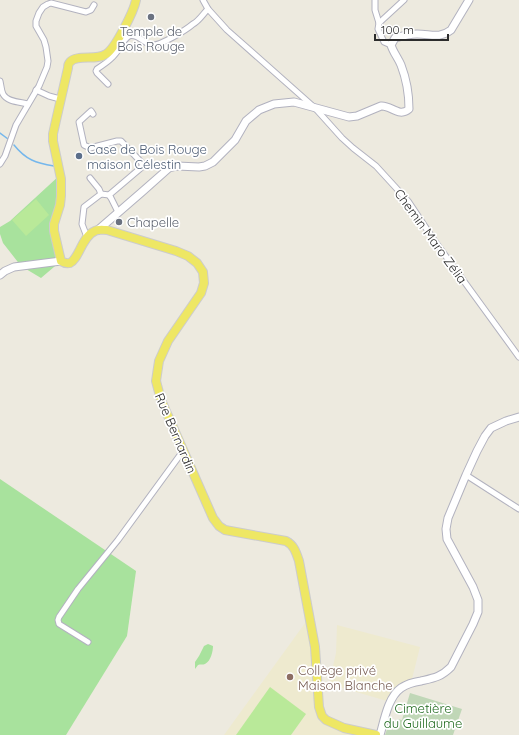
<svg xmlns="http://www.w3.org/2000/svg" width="519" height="735" font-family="Quicksand,sans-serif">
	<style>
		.education { fill: #eeeacf }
		.green { fill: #a8e29d }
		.cemetery { fill: #c0d7b7 }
		.pitch { fill: #b9e999 }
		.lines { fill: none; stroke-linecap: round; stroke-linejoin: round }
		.stream { stroke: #75b7ec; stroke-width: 1.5 }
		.street-casing { stroke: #b2b2bf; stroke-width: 7 }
		.secondary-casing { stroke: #b2b2bf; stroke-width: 9 }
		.primary-casing { stroke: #ccc; stroke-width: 10 }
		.street { stroke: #fff; stroke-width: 5 }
		.secondary { stroke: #fff; stroke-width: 7 }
		.primary { stroke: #eee764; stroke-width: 8 }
		.worship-dot { fill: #6b7280; stroke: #fff; stroke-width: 1.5 }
		.service-dot { fill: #5c6f8a; stroke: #fff; stroke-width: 1.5 }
		.education-dot { fill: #8d6e63; stroke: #fff; stroke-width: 1.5 }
		.labels { text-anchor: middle; stroke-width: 3.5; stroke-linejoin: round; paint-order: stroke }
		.worship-label { font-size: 13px; fill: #5b616d; stroke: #fff }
		.service-label { font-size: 13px; fill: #4e5e75; stroke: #fff; text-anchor: start }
		.street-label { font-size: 13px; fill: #2c2c2c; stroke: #fff }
		.education-label { font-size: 13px; fill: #785e54; stroke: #fff; text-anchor: start }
		.park-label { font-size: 13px; fill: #1e691c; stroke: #fff }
	</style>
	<rect width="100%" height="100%" fill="#edeadf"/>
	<g class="education">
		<polygon points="308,619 313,648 319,718 325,724 334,728 370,735 224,735"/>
		<polygon points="337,625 420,647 412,679 403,682 394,689 387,701 329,684 336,653"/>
	</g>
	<g class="green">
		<polygon points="60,175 54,224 61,261 41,278 21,266 3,243 0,234 0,227 10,221"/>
		<polygon points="0,479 136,571 127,636 66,735 0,735"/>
		<path d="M208,644L213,646C213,651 211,661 205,664C203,665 200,664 198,665L195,669V662L199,656L204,646Z"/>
	</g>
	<polygon class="cemetery" points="410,693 462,709 453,735 385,735 387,729 394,730 397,719 402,720"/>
	<g class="pitch">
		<polygon points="36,199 49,215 26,236 12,220"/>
		<polygon points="270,687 306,714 291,735 236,735"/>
	</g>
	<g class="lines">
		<g class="stream">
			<polyline points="0,133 8,139"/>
			<path d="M14,145C26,160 36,163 54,166"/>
		</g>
		<defs>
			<g id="street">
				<polyline points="203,0 208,9 227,30 315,108 342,138 353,148 376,166 408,201 434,240 519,357"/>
				<polyline points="375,0 375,10 379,23"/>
				<polyline points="391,45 384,42 378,29 379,23 404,0"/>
				<path d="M0,81C1,85 1,90 3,94C7,102 20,102 28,104"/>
				<path d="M108,84L97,73L96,71L97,69C109,61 113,58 121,46C123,42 126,38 129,36C138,33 144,44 152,45C160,46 186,30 193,24C199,21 203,14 208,9"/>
				<polyline points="36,90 49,96 60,99"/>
				<polyline points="93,114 91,111 79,122 84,145 90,148 117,141 121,141 142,163 142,167 109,195 111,198 118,212"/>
				<polyline points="0,164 5,156 16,125 39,86 47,67 48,61 46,47 44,40 36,26 36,21 39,13 43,7 48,4 51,3 86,12 91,10 94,5"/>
				<polyline points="90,178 99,189 101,194"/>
				<polyline points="87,237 82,224 84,207 101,194 109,195"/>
				<polyline points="466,475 519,509"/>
				<polyline points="88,642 59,624 58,620 59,617 78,589 118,540 183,451"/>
			</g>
			<g id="secondary">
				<path d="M98,230L143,191L169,168L177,166L199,167L205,166L213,162L235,140L246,121L259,110L274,104L294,102L349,117L357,116L381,106C391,105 399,118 409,109C409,94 406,78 401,65C398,58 393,52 391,45L395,38C402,36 409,34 417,34C431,34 439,39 451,30L469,0"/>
				<polyline points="0,275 5,271 14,267 61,261"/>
				<path d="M380,735C384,721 388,697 401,688C407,684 414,682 421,681C434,678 441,677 451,667L473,624L478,612V600L473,587L447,539L446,529L448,518L466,475L477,451L485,436L491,428L506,421L519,417"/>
			</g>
			<path id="primary" d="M136,0C134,11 115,49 106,54C97,61 77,54 70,62C69,63 68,66 68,68L57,116L53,134V141L61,179V196L60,205L54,224V231L61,261C64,263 66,264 70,263C79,259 82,236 95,231C98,229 103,230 107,230L176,251L188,256L197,263L203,272L204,283L201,293L168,341L159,361L156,381L161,400L213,518L219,526L225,530L286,541C294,545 296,552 299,561L315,647L319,707L322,716L326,720L344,728L376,735"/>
		</defs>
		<use href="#street" class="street-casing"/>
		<use href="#secondary" class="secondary-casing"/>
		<use href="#primary" class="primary-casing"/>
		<use href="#street" class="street"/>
		<use href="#secondary" class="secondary"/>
		<use href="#primary" class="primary"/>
	</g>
	<g class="worship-dot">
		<circle cx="151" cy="17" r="4"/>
		<circle cx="119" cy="222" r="4"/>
	</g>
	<circle class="service-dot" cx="79" cy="156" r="4"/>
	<circle class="education-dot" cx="290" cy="677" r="4"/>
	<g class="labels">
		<g class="worship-label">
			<text x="151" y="36">Temple de<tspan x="151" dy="15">Bois Rouge</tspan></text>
			<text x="127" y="227" text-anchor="start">Chapelle</text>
		</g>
		<g class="service-label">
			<text x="87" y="154">Case de Bois Rouge<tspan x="87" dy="15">maison Célestin</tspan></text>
		</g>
		<g class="street-label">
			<text transform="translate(431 236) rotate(54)" y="5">Chemin Maro Zélia</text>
			<text transform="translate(176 433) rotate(67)" y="5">Rue Bernardin</text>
		</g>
		<g class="education-label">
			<text x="298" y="675">Collège privé<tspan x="298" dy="15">Maison Blanche</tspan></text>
		</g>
		<g class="park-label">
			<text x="423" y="713">Cimetière<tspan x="423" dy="15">du Guillaume</tspan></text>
		</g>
	</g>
	<path d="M375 34v6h73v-6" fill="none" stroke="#2c2c2c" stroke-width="2"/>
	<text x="381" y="34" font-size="12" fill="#2c2c2c" stroke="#ffffff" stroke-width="3" paint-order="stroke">100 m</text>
</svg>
